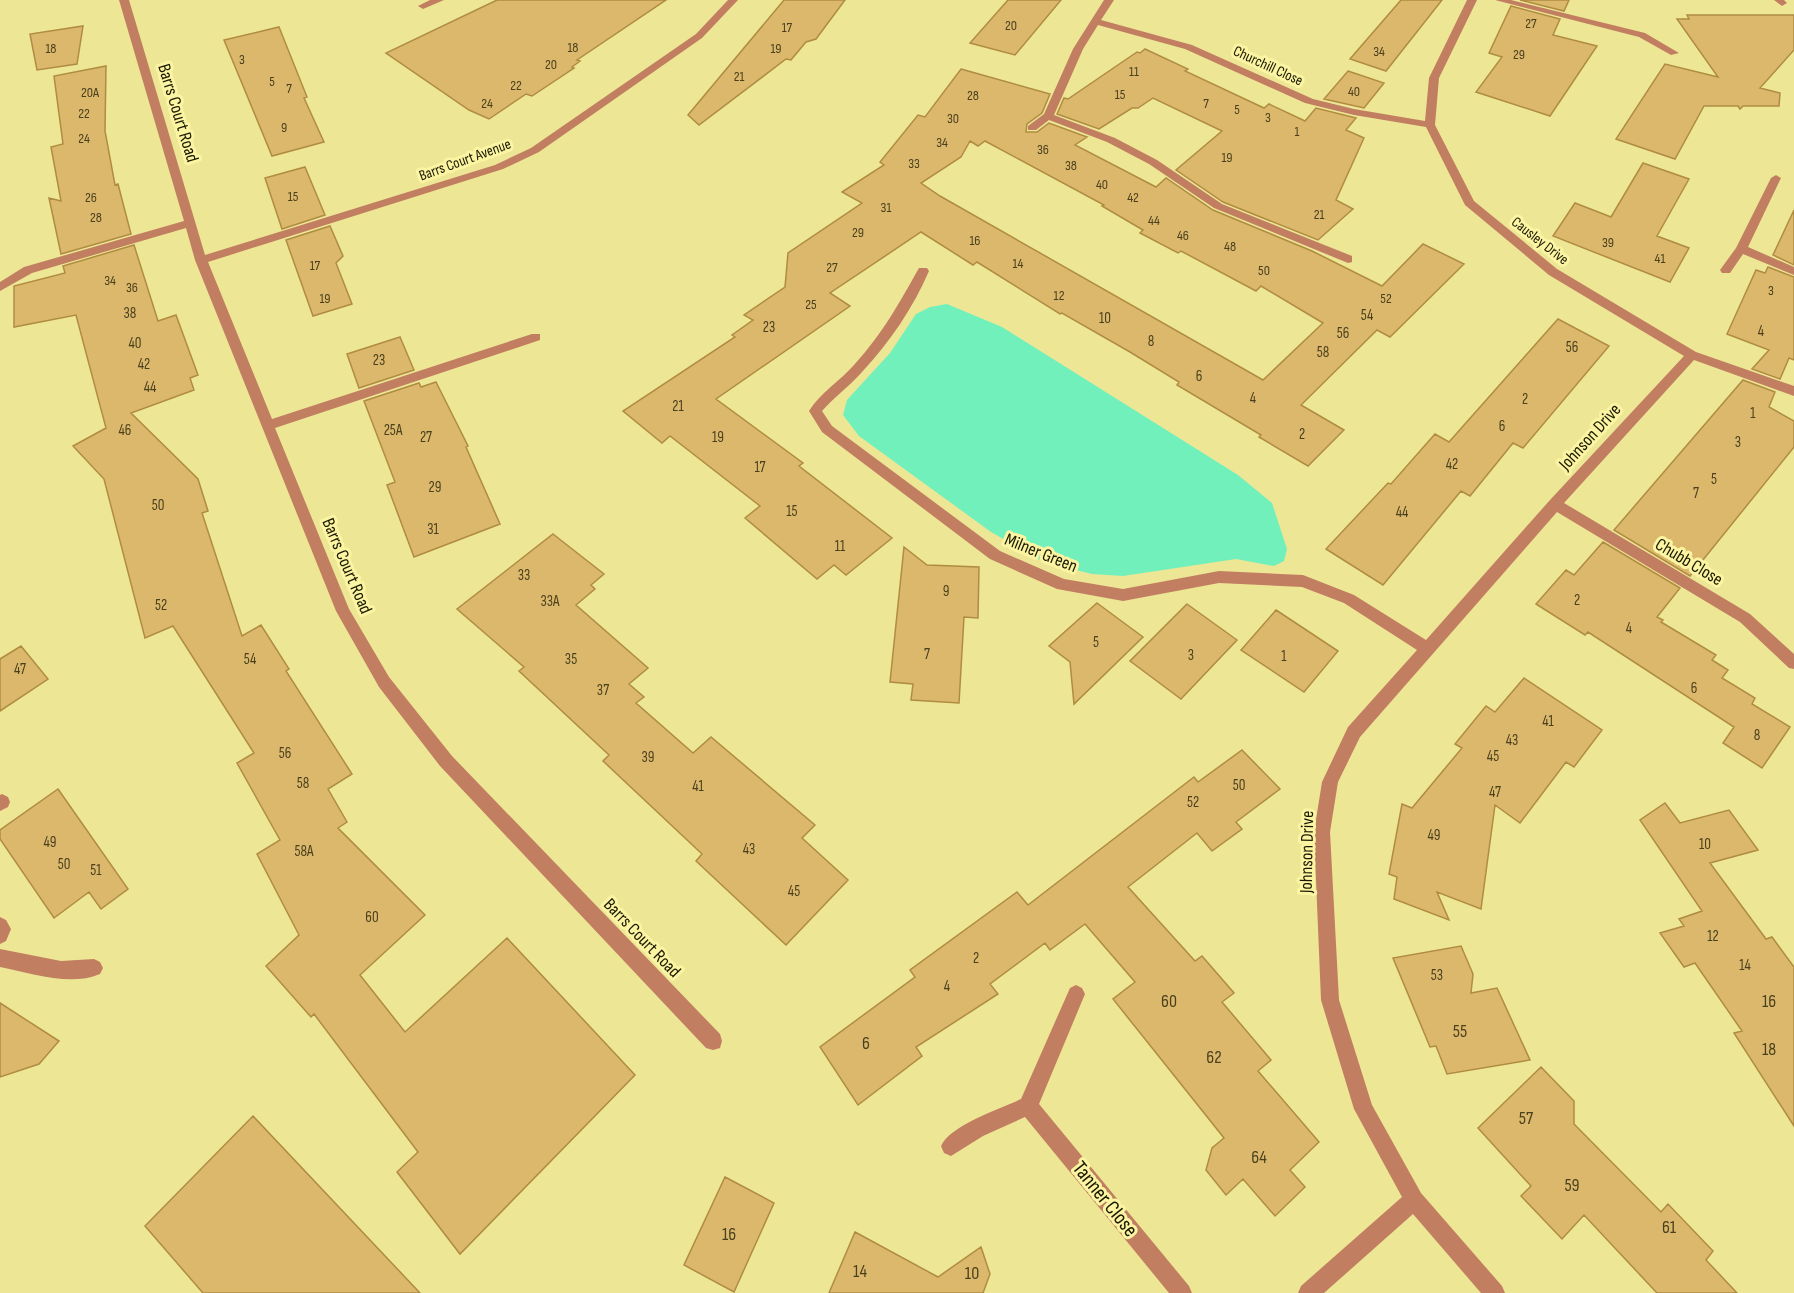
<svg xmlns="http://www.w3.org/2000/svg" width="1794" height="1293" viewBox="0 0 1794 1293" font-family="'Sofia Sans Condensed',sans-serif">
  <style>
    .green { fill: #71f0bc }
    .building { fill: #dcb86d; stroke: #af8c41; stroke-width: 1.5; fill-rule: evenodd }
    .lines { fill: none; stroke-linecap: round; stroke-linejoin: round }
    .minor { fill: #c27e61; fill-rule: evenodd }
    .labels { text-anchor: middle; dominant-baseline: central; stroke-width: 6; stroke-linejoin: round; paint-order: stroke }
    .far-number-label { font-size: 14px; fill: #4a401c }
    .far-street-label { font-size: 15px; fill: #1a1801; stroke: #fbf4a2 }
    .number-label { font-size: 15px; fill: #4a401c }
    .street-label { font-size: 18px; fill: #1a1801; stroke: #fbf4a2 }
    .near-number-label { font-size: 18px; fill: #4a401c }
    .near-street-label { font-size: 21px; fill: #1a1801; stroke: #fbf4a2 }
  </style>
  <rect width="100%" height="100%" fill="#ede695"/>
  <path class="green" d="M 947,304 L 1002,327 L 1238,475 L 1272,503 L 1287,549 L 1284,561 L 1274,566 L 1236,559 L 1123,576 L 1092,574 L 1044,562 L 991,532 L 859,436 L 843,415 L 847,400 L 890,353 L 916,314 L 930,307 Z"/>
  <path class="building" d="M 497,0 L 666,0 L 577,60 L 580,61 L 572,67 L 574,68 L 532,96 L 526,94 L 489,119 L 469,110 L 386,53 Z
    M 784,0 L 845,0 L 816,39 L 806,42 L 791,60 L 786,59 L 699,125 L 688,115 Z
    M 1008,0 L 1061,0 L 1015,55 L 970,43 Z
    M 1401,0 L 1442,0 L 1386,71 L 1350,59 Z
    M 1520,0 L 1569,0 L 1564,11 Z
    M 1511,6 L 1560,19 L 1553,35 L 1597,46 L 1550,116 L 1476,92 L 1502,57 L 1489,53 Z
    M 1687,15 L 1794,15 L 1794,50 L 1760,88 L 1780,93 L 1779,106 L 1743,106 L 1740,109 L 1738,106 L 1704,106 L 1675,159 L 1616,139 L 1665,64 L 1718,77 L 1677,19 L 1689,19 Z
    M 83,26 L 77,64 L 37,70 L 30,34 Z
    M 279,27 L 307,97 L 304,98 L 324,142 L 272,156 L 224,40 Z
    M 1145,49 L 1188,69 L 1185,71 L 1264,108 L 1269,104 L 1305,121 L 1316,108 L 1356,118 L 1346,130 L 1364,138 L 1336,200 L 1353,209 L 1318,240 L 1223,202 L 1176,170 L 1222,131 L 1153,98 L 1138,108 L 1132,108 L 1099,129 L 1057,114 L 1064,98 L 1068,99 L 1137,52 L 1140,53 Z
    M 106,66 L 105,131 L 115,185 L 118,184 L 131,234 L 61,254 L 49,198 L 61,201 L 51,147 L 63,144 L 54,76 Z
    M 961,69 L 1050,94 L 1042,113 L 1027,124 L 1026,132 L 1037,132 L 1049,123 L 1087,137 L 1075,145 L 1156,187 L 1166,178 L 1213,210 L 1312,251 L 1382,286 L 1423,244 L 1464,264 L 1390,337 L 1377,330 L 1301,405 L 1344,430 L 1308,466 L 1259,437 L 1261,435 L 1177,385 L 1179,382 L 1130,352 L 1062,313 L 1060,314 L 977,262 L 973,265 L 921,232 L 830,293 L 850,306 L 716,399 L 803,463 L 799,466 L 892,538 L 846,575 L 834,565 L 817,579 L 745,518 L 760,506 L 670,436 L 662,443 L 623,411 L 735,337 L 732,335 L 753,320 L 744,315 L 785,287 L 788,253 L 862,203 L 842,192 L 884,165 L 880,162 L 918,115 L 925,117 ZM 970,141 L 978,146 L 985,141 L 1104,205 L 1102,206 L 1143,230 L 1140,233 L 1178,253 L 1181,251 L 1256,291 L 1261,286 L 1323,323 L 1263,380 L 940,196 L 921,183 L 961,157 Z
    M 1348,71 L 1384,83 L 1364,108 L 1324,99 Z
    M 1643,163 L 1689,179 L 1657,236 L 1689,248 L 1670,282 L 1553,236 L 1575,203 L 1611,217 Z
    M 305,167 L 325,215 L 282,229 L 265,178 Z
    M 1794,210 L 1794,265 L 1773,255 Z
    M 330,226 L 343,256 L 336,263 L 352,304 L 313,316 L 286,240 Z
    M 134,245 L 158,321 L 176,315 L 198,375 L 190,378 L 194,390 L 131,413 L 198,479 L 208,511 L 202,513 L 242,636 L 261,625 L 289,669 L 286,671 L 352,774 L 328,789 L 347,822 L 338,828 L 425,915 L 360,975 L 405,1032 L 507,938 L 635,1075 L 460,1254 L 397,1172 L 418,1152 L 314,1014 L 311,1017 L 266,966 L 299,935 L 257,854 L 280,840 L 237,763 L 254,753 L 173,626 L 145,638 L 104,479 L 73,446 L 106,428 L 76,315 L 14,327 L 14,286 L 65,273 L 63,266 Z
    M 1768,267 L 1794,277 L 1794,360 L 1789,358 L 1780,379 L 1752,369 L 1769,350 L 1727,334 L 1756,270 L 1765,273 Z
    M 1558,319 L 1609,346 L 1523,448 L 1513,443 L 1470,496 L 1461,491 L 1383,585 L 1326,549 L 1388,483 L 1391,484 L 1435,434 L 1449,442 Z
    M 400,337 L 414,370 L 359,388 L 347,354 Z
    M 1743,380 L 1775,392 L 1769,407 L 1794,421 L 1794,447 L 1690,576 L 1614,530 Z
    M 436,382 L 468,446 L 466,447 L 500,524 L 414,557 L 387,485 L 395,482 L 364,401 L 419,383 L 421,387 Z
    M 553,534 L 604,574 L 591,585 L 595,589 L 576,605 L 648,668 L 629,684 L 644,697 L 636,703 L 693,753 L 711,737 L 815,825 L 802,838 L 848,880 L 786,945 L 696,861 L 702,854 L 603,761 L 609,755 L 519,671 L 524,667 L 457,609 Z
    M 1603,542 L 1680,588 L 1657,617 L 1663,620 L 1661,622 L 1716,655 L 1712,660 L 1728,670 L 1722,678 L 1755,698 L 1752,704 L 1790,727 L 1762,768 L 1723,743 L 1734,727 L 1588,632 L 1585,635 L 1536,604 L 1566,570 L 1574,575 Z
    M 904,547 L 927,565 L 979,567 L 978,618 L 964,617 L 959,703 L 911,700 L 913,684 L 890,682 Z
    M 1097,603 L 1143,637 L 1074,704 L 1070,662 L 1049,646 Z
    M 1187,604 L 1237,640 L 1181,699 L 1130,661 Z
    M 1276,610 L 1338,651 L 1304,692 L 1241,650 Z
    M 21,646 L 48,679 L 0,711 L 0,659 Z
    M 1524,678 L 1602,730 L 1574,767 L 1566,762 L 1520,823 L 1495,805 L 1481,909 L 1437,892 L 1449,920 L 1394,899 L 1397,877 L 1389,874 L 1402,804 L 1412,808 L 1462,748 L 1455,744 L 1486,706 L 1495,712 Z
    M 1242,750 L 1280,789 L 1236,822 L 1242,829 L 1212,851 L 1197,833 L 1128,887 L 1195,961 L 1202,956 L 1234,993 L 1222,1002 L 1271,1060 L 1258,1071 L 1319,1142 L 1290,1170 L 1305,1187 L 1275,1216 L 1243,1179 L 1226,1195 L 1206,1170 L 1212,1148 L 1224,1138 L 1113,999 L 1135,982 L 1085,924 L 1050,950 L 1045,943 L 990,984 L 998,994 L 916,1047 L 922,1056 L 858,1105 L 820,1047 L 915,977 L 910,970 L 1017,892 L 1028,905 L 1194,777 L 1198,782 Z
    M 58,789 L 128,889 L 101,909 L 89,892 L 54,918 L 0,839 L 0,830 Z
    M 1665,803 L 1680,823 L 1729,810 L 1758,850 L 1710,863 L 1766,939 L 1772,937 L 1794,967 L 1794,1126 L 1734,1033 L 1742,1031 L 1695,963 L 1684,967 L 1660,933 L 1684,926 L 1679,919 L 1702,911 L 1640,820 Z
    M 1461,946 L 1473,974 L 1471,993 L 1497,988 L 1530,1060 L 1447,1074 L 1436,1046 L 1430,1047 L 1393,958 Z
    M 0,1003 L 59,1041 L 39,1064 L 0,1077 Z
    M 1541,1067 L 1574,1101 L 1574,1124 L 1661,1212 L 1668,1204 L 1713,1251 L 1706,1260 L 1737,1293 L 1657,1293 L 1584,1215 L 1562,1239 L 1521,1196 L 1531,1186 L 1478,1128 Z
    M 253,1116 L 420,1293 L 203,1293 L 145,1226 Z
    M 725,1177 L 774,1203 L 734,1292 L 684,1265 Z
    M 855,1232 L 938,1277 L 981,1247 L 990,1274 L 983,1293 L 829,1293 Z"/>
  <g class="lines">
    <path class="minor" d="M 119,0 L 129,0 L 205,255 L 495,165 L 531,148 L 696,34 L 728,0 L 738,0 L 702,38 L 539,152 L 503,169 L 208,262 L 272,419 L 532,334 L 540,334 L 540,340 L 275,428 L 349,609 L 389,677 L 452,756 L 720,1034 L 722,1041 L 720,1048 L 713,1050 L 706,1048 L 440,766 L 379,687 L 336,611 L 195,260 L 186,228 L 32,273 L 0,291 L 0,282 L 24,267 L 184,221 Z
      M 430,0 L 444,0 L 423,9 L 418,6 Z
      M 1104,0 L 1114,0 L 1101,20 L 1192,45 L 1313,99 L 1354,109 L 1425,121 L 1429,78 L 1467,0 L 1477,0 L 1439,78 L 1435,125 L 1474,201 L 1557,269 L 1696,352 L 1794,386 L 1794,396 L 1694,360 L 1564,503 L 1750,614 L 1794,654 L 1794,669 L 1789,668 L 1740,622 L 1557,512 L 1360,737 L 1338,782 L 1330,832 L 1339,1000 L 1372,1105 L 1421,1193 L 1502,1286 L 1505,1293 L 1481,1293 L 1413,1214 L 1324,1293 L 1298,1293 L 1301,1286 L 1402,1197 L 1354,1109 L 1321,1000 L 1314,832 L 1322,782 L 1348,727 L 1417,650 L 1344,603 L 1302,587 L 1219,583 L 1123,601 L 1057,589 L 990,559 L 822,432 L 809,411 C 820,393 840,381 854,365 C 883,333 898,305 919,268 L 927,268 L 929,271 C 913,308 890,342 862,372 C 850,386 834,397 822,411 L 832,426 L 1000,551 L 1064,579 L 1123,589 L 1219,571 L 1303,575 L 1354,595 L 1426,640 L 1550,500 L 1684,356 L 1549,275 L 1465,205 L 1426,127 L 1354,115 L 1305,103 L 1185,49 L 1098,25 L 1083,49 L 1054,115 L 1115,138 L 1157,160 L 1222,204 L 1352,256 L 1352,262 L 1348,263 L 1214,208 L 1149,164 L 1107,142 L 1049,120 L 1036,130 L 1028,130 L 1028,126 L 1044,114 L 1073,49 Z
      M 1495,0 L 1511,0 L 1645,33 L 1679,53 L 1671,55 L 1639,37 Z
      M 1774,0 L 1784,0 L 1787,3 L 1782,6 Z
      M 1776,175 L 1781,178 L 1748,247 L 1794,267 L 1794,275 L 1743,254 L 1730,273 L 1722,273 L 1720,270 L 1736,248 L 1771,178 Z
      M 2,794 L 8,797 L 10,802 L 8,807 L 0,811 L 0,795 Z
      M 0,917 L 6,920 L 11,929 L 6,941 L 0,944 Z
      M 0,949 L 61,961 L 94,959 L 100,962 L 103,968 L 100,974 C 70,987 31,973 0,967 Z
      M 1076,985 L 1082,988 L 1085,994 L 1039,1104 L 1189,1286 L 1192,1293 L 1169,1293 L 1025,1117 L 983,1136 L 951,1156 L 944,1153 L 941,1146 C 950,1125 1000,1109 1021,1099 L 1070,988 Z"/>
  </g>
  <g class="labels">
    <g class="far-number-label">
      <text x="1531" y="23">27</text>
      <text x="1011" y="25">20</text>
      <text x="787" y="27">17</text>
      <text x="573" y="47">18</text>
      <text x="51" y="48">18</text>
      <text x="776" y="48">19</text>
      <text x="1379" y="51">34</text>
      <text x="1519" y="54">29</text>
      <text x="242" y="59">3</text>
      <text x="551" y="64">20</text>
      <text x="1134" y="71">11</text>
      <text x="739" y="76">21</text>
      <text x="272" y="81">5</text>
      <text x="516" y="85">22</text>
      <text x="289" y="88">7</text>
      <text x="1354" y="91">40</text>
      <text x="90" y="92">20A</text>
      <text x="1120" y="94">15</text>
      <text x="973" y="95">28</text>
      <text x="487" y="103">24</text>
      <text x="1206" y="103">7</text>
      <text x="1237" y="109">5</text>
      <text x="84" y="113">22</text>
      <text x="1268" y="117">3</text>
      <text x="953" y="118">30</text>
      <text x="284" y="127">9</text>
      <text x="1297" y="131">1</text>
      <text x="84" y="138">24</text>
      <text x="942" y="142">34</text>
      <text x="1043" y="149">36</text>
      <text x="1227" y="157">19</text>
      <text x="914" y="163">33</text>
      <text x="1071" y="165">38</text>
      <text x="1102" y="184">40</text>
      <text x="293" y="196">15</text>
      <text x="91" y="197">26</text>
      <text x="1133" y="197">42</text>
      <text x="886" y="207">31</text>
      <text x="1319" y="214">21</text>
      <text x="96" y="217">28</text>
      <text x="1154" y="220">44</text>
      <text x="858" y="232">29</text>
      <text x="1183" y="235">46</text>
      <text x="975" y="240">16</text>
      <text x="1608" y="242">39</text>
      <text x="1230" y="246">48</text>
      <text x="1660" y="258">41</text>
      <text x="1018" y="263">14</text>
      <text x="315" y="265">17</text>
      <text x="832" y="267">27</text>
      <text x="1264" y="270">50</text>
      <text x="110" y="280">34</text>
      <text x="132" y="287">36</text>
      <text x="1771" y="290">3</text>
      <text x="1059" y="295">12</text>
      <text x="325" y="298">19</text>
      <text x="1386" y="298">52</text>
      <text x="811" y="304">25</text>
    </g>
    <g class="far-street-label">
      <text transform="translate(1268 66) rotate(25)">Churchill Close</text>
      <text transform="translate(465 160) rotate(-20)">Barrs Court Avenue</text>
      <text transform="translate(1540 241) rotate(38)">Causley Drive</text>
    </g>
    <g class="number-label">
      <text x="130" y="313">38</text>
      <text x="1367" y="315">54</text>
      <text x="1105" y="318">10</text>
      <text x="769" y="327">23</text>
      <text x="1761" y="331">4</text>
      <text x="1343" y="333">56</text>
      <text x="1151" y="341">8</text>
      <text x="135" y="343">40</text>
      <text x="1572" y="347">56</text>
      <text x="1323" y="352">58</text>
      <text x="379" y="360">23</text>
      <text x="144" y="364">42</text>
      <text x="1199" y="376">6</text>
      <text x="150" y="387">44</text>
      <text x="1253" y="398">4</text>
      <text x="1525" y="399">2</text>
      <text x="678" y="406">21</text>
      <text x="1753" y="413">1</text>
      <text x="1502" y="426">6</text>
      <text x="125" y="430">46</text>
      <text x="393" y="430">25A</text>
      <text x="1302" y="434">2</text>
      <text x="426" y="437">27</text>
      <text x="718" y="437">19</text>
      <text x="1738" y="442">3</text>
      <text x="1452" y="464">42</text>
      <text x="760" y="467">17</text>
      <text x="1714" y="479">5</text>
      <text x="435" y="487">29</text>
      <text x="1696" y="493">7</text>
      <text x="158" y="505">50</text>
      <text x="792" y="511">15</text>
      <text x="1402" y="512">44</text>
      <text x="433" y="529">31</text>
      <text x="840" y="546">11</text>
      <text x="524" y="575">33</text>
      <text x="946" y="591">9</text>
      <text x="1577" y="600">2</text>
      <text x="550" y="601">33A</text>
      <text x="161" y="605">52</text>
      <text x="1629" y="628">4</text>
      <text x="1096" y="642">5</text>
      <text x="927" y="654">7</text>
      <text x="1191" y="655">3</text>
      <text x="1284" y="656">1</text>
      <text x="250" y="659">54</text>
      <text x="571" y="659">35</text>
      <text x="20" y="669">47</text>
      <text x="1694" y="688">6</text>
      <text x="603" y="690">37</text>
      <text x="1548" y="721">41</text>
      <text x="1757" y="735">8</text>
      <text x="1512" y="740">43</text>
      <text x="285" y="753">56</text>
      <text x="1493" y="756">45</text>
      <text x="648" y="757">39</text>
      <text x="303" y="783">58</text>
      <text x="1239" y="785">50</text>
      <text x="698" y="786">41</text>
      <text x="1495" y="792">47</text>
      <text x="1193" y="802">52</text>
      <text x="1434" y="835">49</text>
      <text x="50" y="842">49</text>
      <text x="1705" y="844">10</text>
      <text x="749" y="849">43</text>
      <text x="304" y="851">58A</text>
      <text x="64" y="864">50</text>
      <text x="96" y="870">51</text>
      <text x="794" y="891">45</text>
      <text x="372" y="917">60</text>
      <text x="1713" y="936">12</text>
      <text x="976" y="958">2</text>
      <text x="1745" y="965">14</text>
      <text x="1437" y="975">53</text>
      <text x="947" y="986">4</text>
    </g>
    <g class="street-label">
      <text transform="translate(178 113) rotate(73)">Barrs Court Road</text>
      <text transform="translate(1590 437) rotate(-48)">Johnson Drive</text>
      <text transform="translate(1041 553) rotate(22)">Milner Green</text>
      <text transform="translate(1689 562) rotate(31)">Chubb Close</text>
      <text transform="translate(347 566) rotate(67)">Barrs Court Road</text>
      <text transform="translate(1307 852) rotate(-89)">Johnson Drive</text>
      <text transform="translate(642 938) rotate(46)">Barrs Court Road</text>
    </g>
    <g class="near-number-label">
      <text x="1169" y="1001">60</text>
      <text x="1769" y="1001">16</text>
      <text x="1460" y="1031">55</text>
      <text x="866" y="1043">6</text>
      <text x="1769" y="1049">18</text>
      <text x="1214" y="1057">62</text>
      <text x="1526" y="1118">57</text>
      <text x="1259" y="1157">64</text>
      <text x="1572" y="1185">59</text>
      <text x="1669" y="1227">61</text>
      <text x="729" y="1234">16</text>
      <text x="860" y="1271">14</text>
      <text x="972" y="1273">10</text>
    </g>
    <g class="near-street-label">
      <text transform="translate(1105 1199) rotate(51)">Tanner Close</text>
    </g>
  </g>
</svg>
